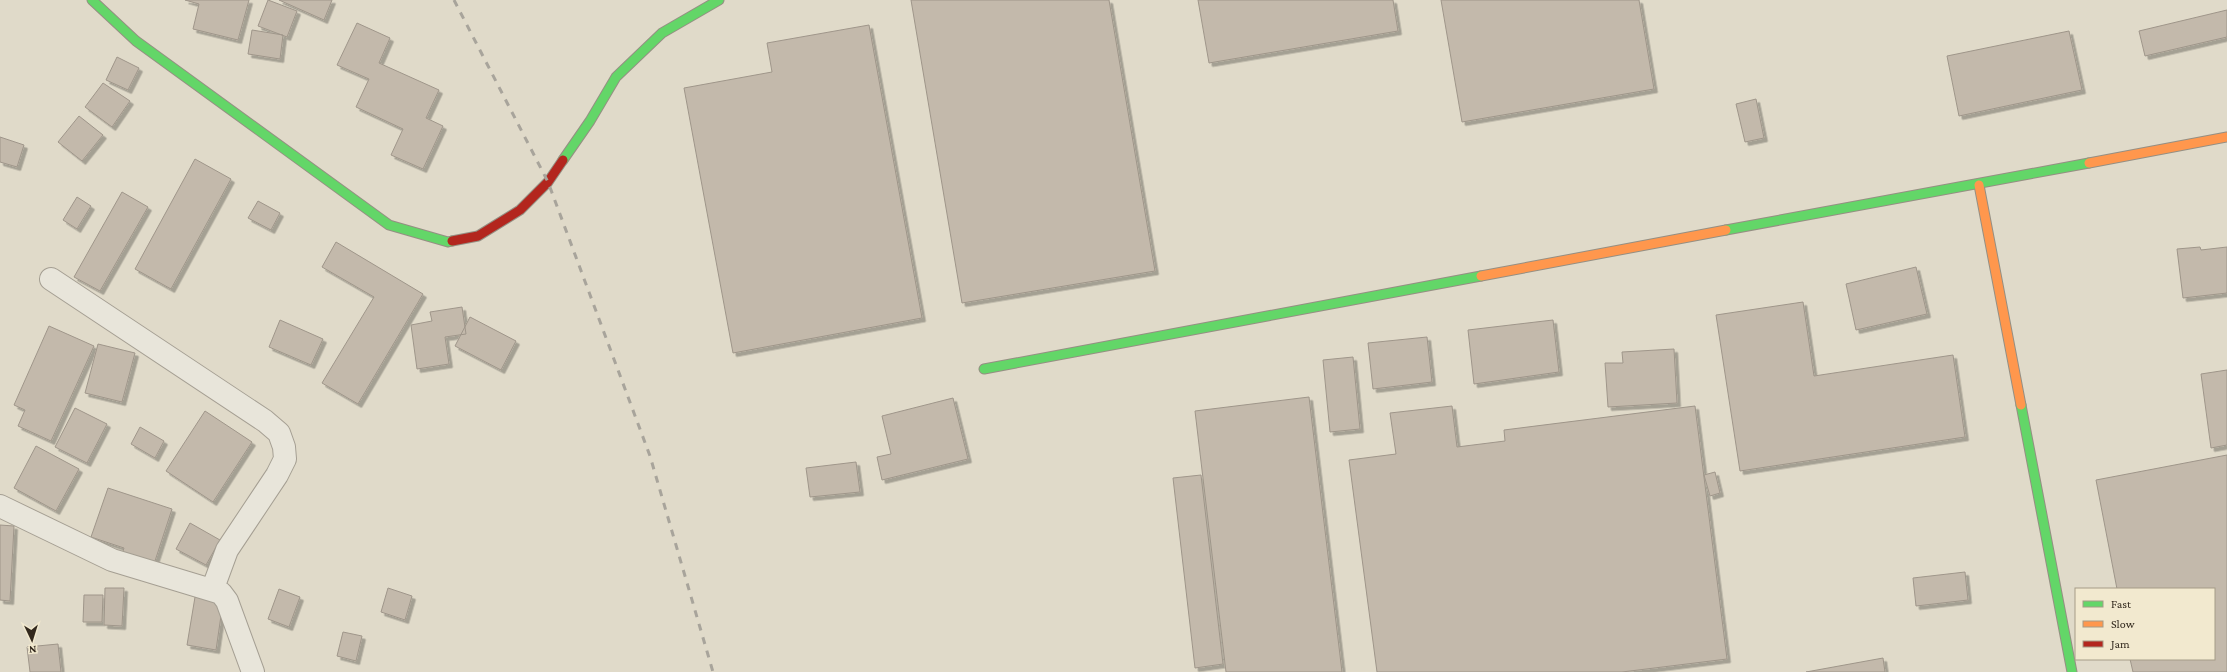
<svg xmlns="http://www.w3.org/2000/svg" width="2227" height="672" viewBox="0 0 2227 672" font-family="'Crimson Pro',serif">
  <style>
    .building { fill: #c3b9ab; stroke: #9f968a; filter: url(#shadow) }
    .lines { fill: none; stroke-linecap: round; stroke-linejoin: round }
    .street-casing { stroke: #a59f93; stroke-width: 24 }
    .fast-casing { stroke: #958f83; stroke-width: 11 }
    .slow-casing { stroke: #958f83; stroke-width: 11 }
    .jam-casing { stroke: #958f83; stroke-width: 11 }
    .street { stroke: #e8e5da; stroke-width: 22 }
    .fast { stroke: #63d668; stroke-width: 9 }
    .slow { stroke: #ff974d; stroke-width: 9 }
    .jam { stroke: #b3261e; stroke-width: 9 }
    .rail { stroke: #a8a49b; stroke-width: 3; stroke-dasharray: 7 7; stroke-linecap: butt }
  </style>
  <defs>
    <filter id="shadow"><feDropShadow dx="3.5" dy="3.5" stdDeviation="0" flood-color="#0004"/></filter>
  </defs>
  <rect width="100%" height="100%" fill="#e0dac9"/>
  <path class="building" d="M 185,0 L 249,0 L 238,40 L 193,29 L 199,4 Z
    M 268,0 L 297,11 L 287,37 L 258,26 Z
    M 279,0 L 332,0 L 324,20 Z
    M 911,0 L 1109,0 L 1155,271 L 962,303 Z
    M 1198,0 L 1393,0 L 1398,31 L 1209,63 Z
    M 1441,0 L 1639,0 L 1654,89 L 1462,122 Z
    M 2227,10 L 2227,37 L 2145,56 L 2139,31 Z
    M 357,23 L 390,38 L 379,63 L 439,90 L 426,118 L 443,126 L 423,169 L 391,155 L 403,129 L 356,107 L 369,79 L 337,65 Z
    M 869,25 L 922,318 L 733,353 L 684,88 L 772,72 L 767,43 Z
    M 252,30 L 283,35 L 280,59 L 248,54 Z
    M 2069,31 L 2082,90 L 1959,116 L 1947,56 Z
    M 117,57 L 139,68 L 128,90 L 106,80 Z
    M 103,83 L 130,101 L 112,127 L 85,107 Z
    M 1756,99 L 1764,138 L 1745,142 L 1736,104 Z
    M 79,116 L 103,135 L 82,161 L 58,142 Z
    M 0,137 L 24,145 L 17,167 L 0,162 Z
    M 195,159 L 231,179 L 171,289 L 135,269 Z
    M 122,192 L 148,207 L 100,291 L 74,277 Z
    M 77,197 L 91,206 L 77,229 L 63,220 Z
    M 258,201 L 280,213 L 271,230 L 248,218 Z
    M 336,242 L 423,294 L 358,404 L 322,383 L 374,297 L 322,267 Z
    M 2200,247 L 2201,250 L 2227,247 L 2227,293 L 2183,298 L 2177,249 Z
    M 1916,267 L 1927,314 L 1856,330 L 1846,284 Z
    M 1803,302 L 1814,376 L 1953,355 L 1965,437 L 1740,471 L 1716,315 Z
    M 462,307 L 466,334 L 445,337 L 449,364 L 417,369 L 411,325 L 432,321 L 430,312 Z
    M 470,317 L 516,341 L 501,370 L 455,346 Z
    M 280,320 L 323,339 L 311,365 L 269,347 Z
    M 1553,320 L 1559,372 L 1474,384 L 1468,330 Z
    M 49,326 L 94,346 L 51,441 L 18,426 L 25,410 L 14,405 Z
    M 1427,337 L 1432,382 L 1373,389 L 1368,343 Z
    M 98,344 L 135,353 L 122,402 L 85,393 Z
    M 1674,349 L 1677,403 L 1608,407 L 1605,363 L 1623,363 L 1622,352 Z
    M 1353,357 L 1360,429 L 1330,432 L 1323,360 Z
    M 2227,370 L 2227,445 L 2211,448 L 2201,374 Z
    M 1309,397 L 1342,672 L 1226,672 L 1195,411 Z
    M 953,398 L 968,459 L 882,480 L 877,457 L 891,454 L 882,416 Z
    M 1452,406 L 1457,447 L 1505,441 L 1504,430 L 1695,406 L 1727,659 L 1622,672 L 1377,672 L 1349,460 L 1396,454 L 1390,413 Z
    M 75,408 L 107,424 L 87,463 L 55,447 Z
    M 205,411 L 252,442 L 213,502 L 166,471 Z
    M 140,427 L 164,441 L 155,458 L 131,444 Z
    M 36,446 L 79,469 L 56,511 L 14,488 Z
    M 2227,455 L 2227,672 L 2133,672 L 2130,659 L 2214,659 L 2214,589 L 2117,589 L 2096,480 Z
    M 856,462 L 860,492 L 810,497 L 806,468 Z
    M 1715,472 L 1720,493 L 1710,496 L 1704,475 Z
    M 1201,475 L 1223,664 L 1195,668 L 1173,478 Z
    M 108,488 L 172,509 L 153,567 L 121,557 L 124,548 L 91,537 Z
    M 190,523 L 220,540 L 206,565 L 176,549 Z
    M 0,525 L 14,526 L 10,601 L 0,600 Z
    M 1965,572 L 1968,600 L 1916,606 L 1913,578 Z
    M 105,588 L 124,588 L 122,626 L 104,625 Z
    M 388,588 L 412,596 L 405,620 L 381,612 Z
    M 279,589 L 300,597 L 289,627 L 268,619 Z
    M 84,595 L 103,595 L 102,622 L 83,622 Z
    M 195,597 L 223,602 L 216,650 L 187,645 Z
    M 343,632 L 362,636 L 356,661 L 337,656 Z
    M 58,644 L 61,672 L 30,672 L 27,647 Z
    M 1883,658 L 1885,672 L 1806,672 Z"/>
  <g class="lines">
    <g class="street-casing">
      <path id="street" d="M 51,279 L 265,421 L 279,433 L 284,447 L 285,459 L 277,475 L 227,550 L 213,588
        M 0,506 L 112,560 L 221,593 L 227,601 L 253,672"/>
    </g>
    <g class="fast-casing">
      <path id="fast" d="M 92,0 L 136,41 L 389,225 L 448,242 L 452,241
        M 563,160 L 590,121 L 616,77 L 662,33 L 719,0
        M 1726,230 L 2089,163
        M 984,369 L 1481,276
        M 2021,405 L 2072,672"/>
    </g>
    <g class="slow-casing">
      <path id="slow" d="M 2089,163 L 2227,137
        M 1979,185 L 2021,405
        M 1481,276 L 1726,230"/>
    </g>
    <g class="jam-casing">
      <path id="jam" d="M 452,241 L 478,236 L 520,210 L 548,182 L 563,160"/>
    </g>
    <use href="#street" class="street"/>
    <use href="#fast" class="fast"/>
    <use href="#slow" class="slow"/>
    <use href="#jam" class="jam"/>
    <path class="rail" d="M 454,0 L 548,182 L 650,456 L 713,672"/>
  </g>
  <rect x="2075" y="588" width="140" height="72" fill="#f2e9cf" stroke="#a59c88"/>
  <rect x="2083" y="601" width="20" height="6" fill="#63d668" stroke="#a59c88"/>
  <text x="2111" y="608" font-size="12" fill="#32281d">Fast</text>
  <rect x="2083" y="621" width="20" height="6" fill="#ff974d" stroke="#a59c88"/>
  <text x="2111" y="628" font-size="12" fill="#32281d">Slow</text>
  <rect x="2083" y="641" width="20" height="6" fill="#b3261e" stroke="#a59c88"/>
  <text x="2111" y="648" font-size="12" fill="#32281d">Jam</text>
  <g transform="translate(32 640) rotate(176)" stroke="#f2e9cf" stroke-width="3" paint-order="stroke">
  <path d="M0-3L7 15L0 10L-7 15Z" fill="#32281d"/>
  <text y="-6" font-size="11" font-weight="bold" text-anchor="middle" fill="#32281d">N</text>
  </g>
</svg>
